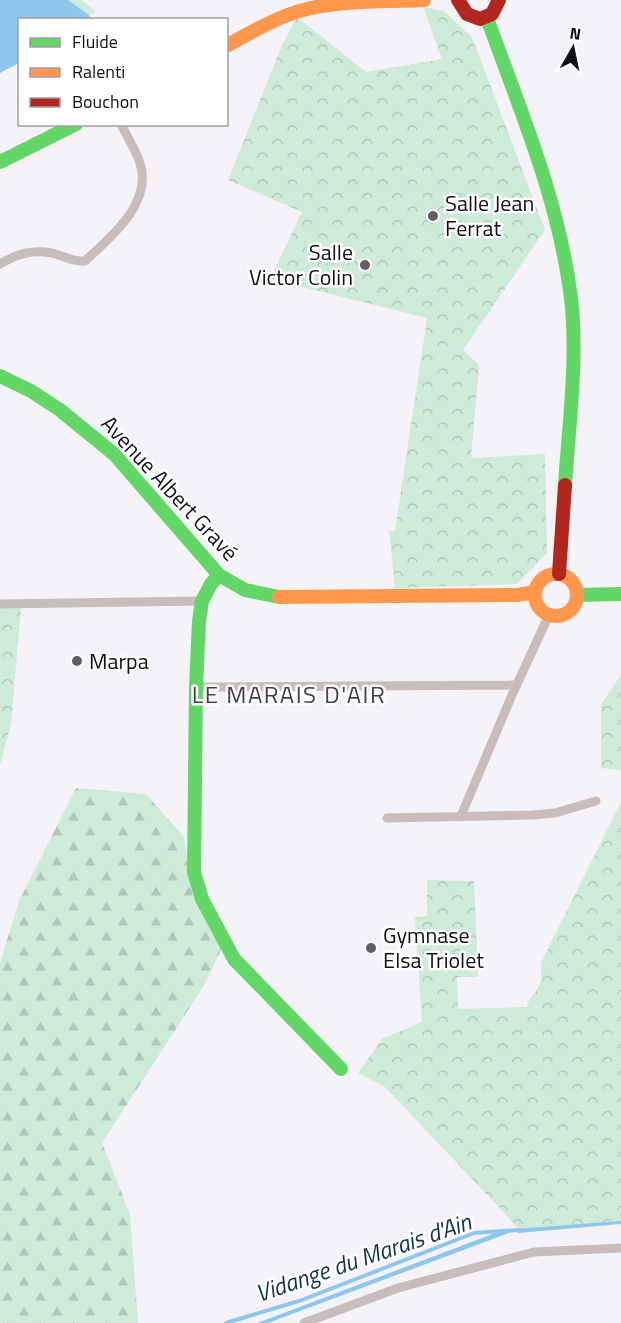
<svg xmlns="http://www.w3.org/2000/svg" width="621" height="1323" viewBox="0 0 621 1323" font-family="'Titillium Web',sans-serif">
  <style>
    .forest { fill: url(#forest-firs) }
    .park { fill: url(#park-crowns) }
    .water { fill: #8dc8ec }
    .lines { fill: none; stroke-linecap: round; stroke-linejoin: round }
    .stream { stroke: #8dc8ec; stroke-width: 4 }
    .street { stroke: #c8bcbc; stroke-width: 9 }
    .fast { stroke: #63d668; stroke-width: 14 }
    .slow { stroke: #ff974d; stroke-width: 14 }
    .jam { stroke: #b3261e; stroke-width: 14 }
    .poi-dot { fill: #615e66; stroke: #fff; stroke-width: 2 }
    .labels { text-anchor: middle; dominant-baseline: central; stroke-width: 5; stroke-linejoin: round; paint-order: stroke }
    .poi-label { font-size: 22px; fill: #120e17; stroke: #fff; text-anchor: start }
    .street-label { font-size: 22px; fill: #120e17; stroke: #fff }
    .neighbourhood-label { font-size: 24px; letter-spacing: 1.5px; fill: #463c53; stroke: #fff }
    .water-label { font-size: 24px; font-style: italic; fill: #10364a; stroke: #fff }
  </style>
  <defs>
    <pattern id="forest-firs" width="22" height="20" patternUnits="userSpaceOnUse" patternTransform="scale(1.5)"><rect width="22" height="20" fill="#ceebd9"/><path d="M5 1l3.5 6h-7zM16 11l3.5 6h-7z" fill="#b0c8ba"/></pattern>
    <pattern id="park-crowns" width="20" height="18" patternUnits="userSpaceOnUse" patternTransform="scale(1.5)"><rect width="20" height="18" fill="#ceebd9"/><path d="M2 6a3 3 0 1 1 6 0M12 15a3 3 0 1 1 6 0" fill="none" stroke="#b0c8ba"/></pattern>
  </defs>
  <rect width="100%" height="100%" fill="#f5f3f8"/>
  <path class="forest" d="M 76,788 L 146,794 L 184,837 L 193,896 L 222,948 L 203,987 L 102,1143 L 130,1214 L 138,1323 L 0,1323 L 0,963 L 19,901 Z"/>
  <path class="park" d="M 68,0 L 82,0 L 96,12 L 89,15 Z
    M 423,7 L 444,11 L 472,37 L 545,230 L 463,350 L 479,365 L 471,458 L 545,454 L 547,553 L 517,584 L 395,588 L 389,531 L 395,531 L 427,318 L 270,279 L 302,212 L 228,180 L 282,45 L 297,17 L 366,72 L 442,59 Z
    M 21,607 L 11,724 L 0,765 L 0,608 Z
    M 621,675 L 621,770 L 601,768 L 601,704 Z
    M 621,802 L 621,1223 L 521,1231 L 385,1087 L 358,1073 L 382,1039 L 422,1022 L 415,917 L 427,916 L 427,880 L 474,881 L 478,977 L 457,977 L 458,1009 L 527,1007 C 529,995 536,994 540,984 C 542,978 541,970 541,963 Z"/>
  <path class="water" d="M 0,0 L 68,0 L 89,15 L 91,19 L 20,20 L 19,63 L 0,73 Z
    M 621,1221 L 621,1224 L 518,1233 L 515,1229 Z
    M 506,1229 L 509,1233 L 268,1323 L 257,1323 Z"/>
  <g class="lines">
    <path class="stream" d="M 226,1323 L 302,1300 L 474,1233 L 519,1230"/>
    <path class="street" d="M 0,264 C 17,254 32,249 52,253 C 63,256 73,262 85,261 C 111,237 153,203 140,163 C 136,150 127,137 121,124
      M 0,604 L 202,601
      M 196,687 L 517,685
      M 461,816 L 512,695 L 549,615
      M 387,818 L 533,815 L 555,813 L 596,801
      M 304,1323 L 398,1288 L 534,1252 L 621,1248"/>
    <path class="fast" d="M 487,18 C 520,110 559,200 571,298 C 578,359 569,423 565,485
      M 0,162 L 76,124
      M 0,376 L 31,391 L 60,410 L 114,454 L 219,575 L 245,590 L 279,597
      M 219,575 L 211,584 L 202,601 L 199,621 L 196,687 L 194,872 L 202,899 L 234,959 L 341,1069
      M 577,595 L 621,594"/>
    <path class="slow" d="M 226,46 C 252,32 278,16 307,9 C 345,0 385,2 424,0
      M535 595a21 21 0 1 1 42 0a21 21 0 1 1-42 0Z
      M 279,597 L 518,595 L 535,592"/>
    <path class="jam" d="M 458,0 L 467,14 L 480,19 L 492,14 L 499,0
      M 559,574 L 565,485"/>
  </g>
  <g class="poi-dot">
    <circle cx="433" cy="216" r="6"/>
    <circle cx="365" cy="265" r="6"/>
    <circle cx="77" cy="661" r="6"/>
    <circle cx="371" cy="948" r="6"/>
  </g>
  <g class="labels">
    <g class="poi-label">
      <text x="445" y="203">Salle Jean<tspan x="445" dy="25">Ferrat</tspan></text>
      <text x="353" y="252" text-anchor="end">Salle<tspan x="353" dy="25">Victor Colin</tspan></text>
      <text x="89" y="661">Marpa</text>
      <text x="383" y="935">Gymnase<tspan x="383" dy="25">Elsa Triolet</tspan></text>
    </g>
    <g class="street-label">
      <text transform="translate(170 488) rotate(47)">Avenue Albert Gravé</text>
    </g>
    <g class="neighbourhood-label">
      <text x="289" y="694">LE MARAIS D'AIR</text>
    </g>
    <g class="water-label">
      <text transform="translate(363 1257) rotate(-19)">Vidange du Marais d'Ain</text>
    </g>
  </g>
  <rect x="18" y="18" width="210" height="108" fill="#ffffff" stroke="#a09fa2" stroke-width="1.5"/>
  <rect x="30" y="38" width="30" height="9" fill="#63d668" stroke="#a09fa2" stroke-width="1.5"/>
  <text x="72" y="48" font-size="18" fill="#120e17">Fluide</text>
  <rect x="30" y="68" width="30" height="9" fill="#ff974d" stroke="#a09fa2" stroke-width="1.5"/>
  <text x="72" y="78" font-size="18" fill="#120e17">Ralenti</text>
  <rect x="30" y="98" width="30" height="9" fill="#b3261e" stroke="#a09fa2" stroke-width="1.5"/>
  <text x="72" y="108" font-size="18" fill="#120e17">Bouchon</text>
  <g transform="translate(573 48) rotate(9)" stroke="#ffffff" stroke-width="4.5" paint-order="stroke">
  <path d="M0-4.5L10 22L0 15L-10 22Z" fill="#120e17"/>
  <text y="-9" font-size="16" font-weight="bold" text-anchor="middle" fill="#120e17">N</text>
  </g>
</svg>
